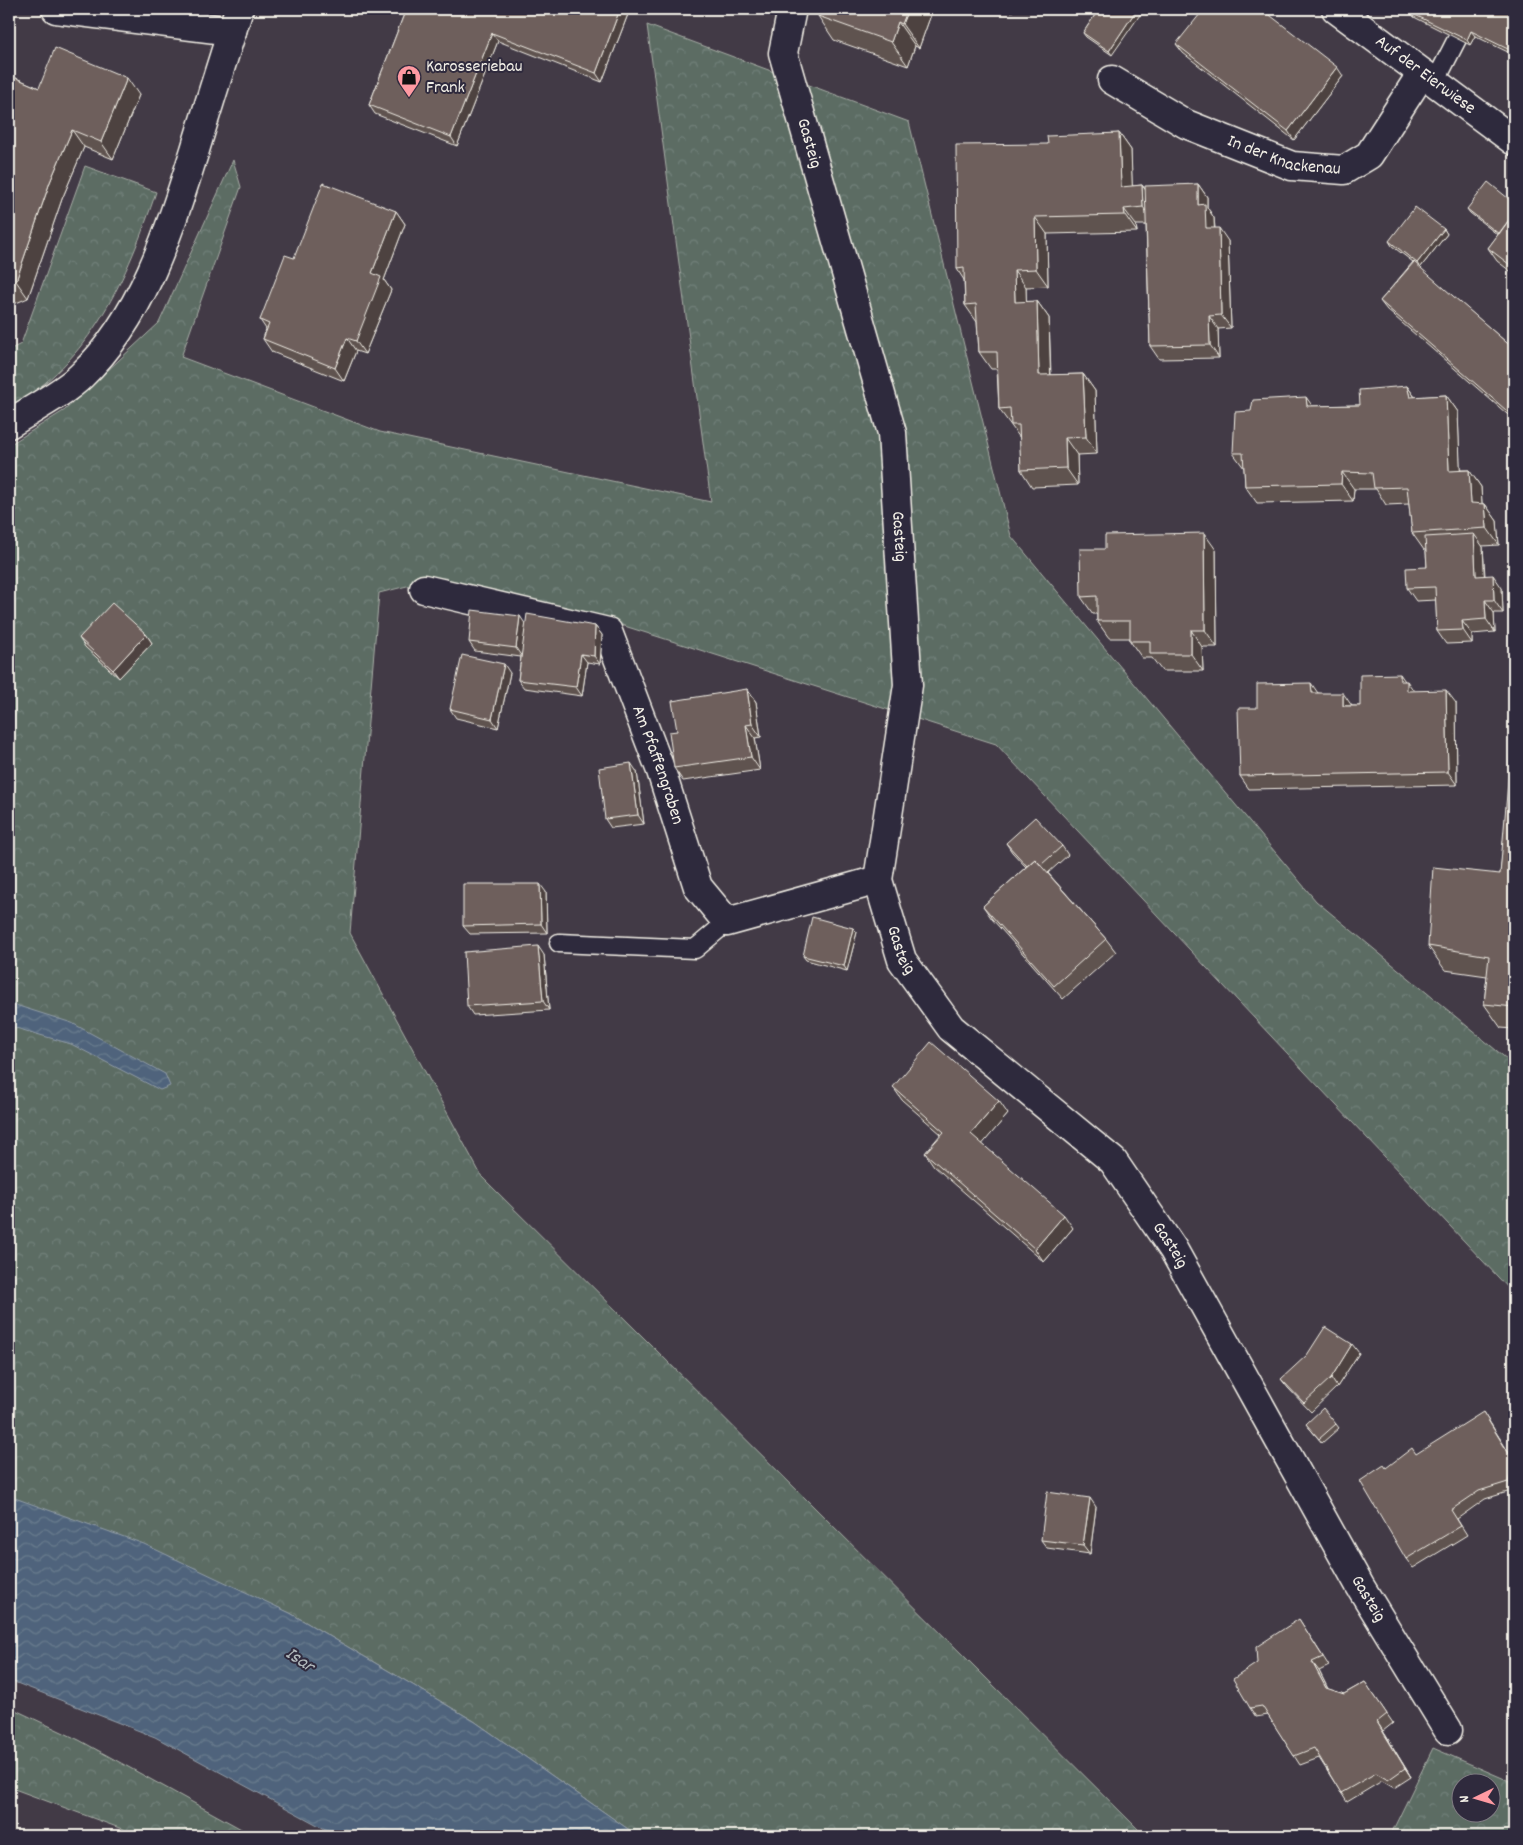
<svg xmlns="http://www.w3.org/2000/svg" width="1523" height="1845" viewBox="0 0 1523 1845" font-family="Dekko,sans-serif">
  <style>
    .forest { fill: url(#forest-crowns); stroke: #a8aea6; fill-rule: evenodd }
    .water { fill: url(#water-waves); stroke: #919ca7 }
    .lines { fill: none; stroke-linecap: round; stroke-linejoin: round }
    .lane-casing { stroke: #f4f1e8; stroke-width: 21 }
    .street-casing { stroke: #f4f1e8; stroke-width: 31 }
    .secondary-casing { stroke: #f4f1e8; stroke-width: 31 }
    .lane { stroke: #2f2a3d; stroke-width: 18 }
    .street { stroke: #2f2a3d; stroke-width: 28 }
    .secondary { stroke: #2f2a3d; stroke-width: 28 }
    .wall { fill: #5f524f; stroke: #f4f1e8 }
    .shaded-wall { fill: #4d4240; stroke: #f4f1e8 }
    .building { fill: #6e5f5c; stroke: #f4f1e8 }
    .labels { text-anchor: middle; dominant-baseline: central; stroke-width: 4; stroke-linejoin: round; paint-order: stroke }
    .poi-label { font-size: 18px; fill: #f4f1e8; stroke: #2f2a3d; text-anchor: start }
    .street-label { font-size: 18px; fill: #f4f1e8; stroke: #2f2a3d }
    .water-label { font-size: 19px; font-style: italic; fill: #b2b9bc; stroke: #2f2a3d }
  </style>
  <defs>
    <pattern id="forest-crowns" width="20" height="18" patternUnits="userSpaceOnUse" patternTransform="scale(1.25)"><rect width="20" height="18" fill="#5b6c64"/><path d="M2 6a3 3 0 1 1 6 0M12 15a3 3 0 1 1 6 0" fill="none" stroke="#73817a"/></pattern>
    <pattern id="water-waves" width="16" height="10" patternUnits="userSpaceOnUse" patternTransform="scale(1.25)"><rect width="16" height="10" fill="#4f647b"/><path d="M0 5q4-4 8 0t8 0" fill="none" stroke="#697b8e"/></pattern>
  </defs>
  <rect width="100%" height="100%" fill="#423a46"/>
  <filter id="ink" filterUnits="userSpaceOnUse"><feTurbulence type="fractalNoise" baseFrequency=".02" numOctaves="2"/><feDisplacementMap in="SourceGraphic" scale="10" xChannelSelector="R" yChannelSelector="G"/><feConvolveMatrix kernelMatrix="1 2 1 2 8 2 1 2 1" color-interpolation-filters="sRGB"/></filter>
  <g filter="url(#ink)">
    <path class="forest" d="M 647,25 L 909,122 L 1011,536 L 1316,901 L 1514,1065 L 1514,1294 L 996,744 L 615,623 L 431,580 L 379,593 L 350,933 L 482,1177 L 1145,1836 L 638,1836 L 474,1721 L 290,1613 L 9,1496 L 9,445 L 65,410 L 159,323 L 233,160 L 241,187 L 181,357 L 380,432 L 711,502 Z
      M 85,166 L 156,192 C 128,276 90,364 9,407 L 9,350 L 21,344 Z
      M 9,1707 L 79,1740 L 254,1836 L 141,1836 L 9,1787 Z
      M 1433,1748 L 1514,1783 L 1514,1836 L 1390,1836 ZM 1460,1782 L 1490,1782 L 1490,1812 L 1460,1812 Z"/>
    <path class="water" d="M 9,1003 L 72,1023 L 165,1074 L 170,1086 L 160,1090 L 71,1044 L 9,1026 Z
      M 9,1496 L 144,1544 L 290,1613 L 474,1721 L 638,1836 L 338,1836 L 155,1737 L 9,1680 Z"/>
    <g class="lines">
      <g class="lane-casing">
        <path id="lane" d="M 1435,82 L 1457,39
          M 559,943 L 695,949 L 727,922"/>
      </g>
      <g class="street-casing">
        <g id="street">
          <path d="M 56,9 L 232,31"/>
          <path id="s1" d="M 792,9 L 783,53 L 892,433 L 908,685 L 878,880 L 902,960 L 951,1028 L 1113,1161 L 1173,1249 L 1360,1586 L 1448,1730"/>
          <path id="s2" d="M 1336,9 L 1514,141"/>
          <path id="s3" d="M 1112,80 L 1186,124 L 1292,166 L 1344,170 L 1369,155 L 1422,73"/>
          <path id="s4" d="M 424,589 L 608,632 L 661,771 L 698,887 L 727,922 L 878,880"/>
        </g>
      </g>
      <g class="secondary-casing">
        <path id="secondary" d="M 9,424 C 29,411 65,392 81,376 C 143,317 170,229 195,150 C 209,103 224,56 239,9"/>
      </g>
      <use href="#lane" class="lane"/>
      <use href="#street" class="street"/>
      <use href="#secondary" class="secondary"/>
    </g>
    <path class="wall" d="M 406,9 L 630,9 L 602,82 L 498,41 L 457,146 L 375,114 L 369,105 Z
      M 820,9 L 933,9 L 919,48 L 915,46 L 908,66 L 834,40 L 818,16 Z
      M 1004,9 L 1014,9 L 1012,12 Z
      M 1099,9 L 1112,55 L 1086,37 L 1083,33 Z
      M 1514,9 L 1514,55 L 1475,36 L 1470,45 L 1414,17 L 1411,13 Z
      M 1176,44 L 1343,76 L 1294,140 L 1183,53 Z
      M 9,75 L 39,88 L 139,95 L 113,159 L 84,147 L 62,199 L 28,298 L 9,306 Z
      M 1119,133 L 1131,150 L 1132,186 L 1142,185 L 1145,189 L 1198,184 L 1207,197 L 1207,207 L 1214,218 L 1215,228 L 1228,241 L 1231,328 L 1218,329 L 1219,358 L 1159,359 L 1150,346 L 1146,225 L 1136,225 L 1137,232 L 1047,234 L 1048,286 L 1026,287 L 1026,302 L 1037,301 L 1049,318 L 1051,375 L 1083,374 L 1095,391 L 1097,454 L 1077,455 L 1078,485 L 1032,487 L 1021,470 L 1020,438 L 999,409 L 997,369 L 991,369 L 979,352 L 977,322 L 965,305 L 964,280 L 957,269 L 1048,144 Z
      M 1514,203 L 1514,274 L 1497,261 L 1488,248 L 1498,235 L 1470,213 L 1467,209 Z
      M 396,211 L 405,224 L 384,280 L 391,290 L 365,354 L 356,351 L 344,381 L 272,352 L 263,339 L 266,329 L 260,320 L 294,258 Z
      M 1444,229 L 1447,234 L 1420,268 L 1514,349 L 1514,420 L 1387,310 L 1380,301 L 1413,262 L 1392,246 L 1389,241 Z
      M 1407,386 L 1415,397 L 1446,395 L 1458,412 L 1460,470 L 1469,470 L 1481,487 L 1482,504 L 1485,504 L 1497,521 L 1499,545 L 1482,546 L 1483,547 L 1485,576 L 1502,588 L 1503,613 L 1494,613 L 1495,632 L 1472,634 L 1472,643 L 1446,644 L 1437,631 L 1436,600 L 1416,601 L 1407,588 L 1427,567 L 1426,550 L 1424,550 L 1412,533 L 1409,504 L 1386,505 L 1376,489 L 1354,489 L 1353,501 L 1257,503 L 1245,486 L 1244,468 L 1233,453 L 1313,406 L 1360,405 Z
      M 1216,550 L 1217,647 L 1202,647 L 1203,671 L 1162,671 L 1152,658 L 1142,658 L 1130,641 L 1130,638 L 1109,638 L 1097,621 L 1097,614 L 1093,614 L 1081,597 Z
      M 525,623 L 595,626 L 602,635 L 600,664 L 587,662 L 582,696 L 524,688 L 518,680 L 521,657 L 475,651 L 469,642 Z
      M 146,634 L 152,643 L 119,678 L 85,647 L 79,638 Z
      M 510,673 L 498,728 L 456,718 L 450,709 Z
      M 1405,681 L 1413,691 L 1456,703 L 1457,785 L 1249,789 L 1240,776 L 1257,708 L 1319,693 L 1352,706 L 1360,706 Z
      M 747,689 L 756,702 L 761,737 L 755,738 L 760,770 L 683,781 L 674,768 L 677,731 Z
      M 1514,737 L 1514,1029 L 1501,1028 L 1484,1004 L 1487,976 L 1445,970 L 1428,946 L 1500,874 Z
      M 637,772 L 644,824 L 611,828 L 605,819 Z
      M 1006,843 L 1062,846 L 1068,855 L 1048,873 L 1106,939 L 1116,952 L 1063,999 L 992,919 L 983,906 L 1026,867 L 1012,852 Z
      M 546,892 L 547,933 L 470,934 L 463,926 Z
      M 853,928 L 857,932 L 847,971 L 806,960 L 803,956 Z
      M 544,955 L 549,1010 L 473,1015 L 467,1006 Z
      M 893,1087 L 1008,1114 L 982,1144 L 1073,1228 L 1044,1262 L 934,1166 L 925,1153 L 941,1134 L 902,1100 Z
      M 1359,1353 L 1337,1387 L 1311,1412 L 1288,1388 L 1281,1379 Z
      M 1489,1421 L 1514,1461 L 1514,1490 L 1485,1499 L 1457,1519 L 1467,1535 L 1413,1568 L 1406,1559 L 1417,1454 Z
      M 1306,1424 L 1336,1424 L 1339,1428 L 1322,1443 Z
      M 1096,1507 L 1090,1554 L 1047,1548 L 1041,1540 Z
      M 1299,1619 L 1329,1666 L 1319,1671 L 1328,1689 L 1344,1694 L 1365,1682 L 1393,1723 L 1383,1731 L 1411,1777 L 1394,1788 L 1382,1781 L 1347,1802 L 1319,1758 L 1300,1765 L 1268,1715 L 1256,1717 L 1250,1708 L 1257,1663 Z"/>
    <path class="shaded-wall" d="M 620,9 L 630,9 L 602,82 L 596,73 Z
      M 908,9 L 933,9 L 919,48 L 902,24 Z
      M 1137,9 L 1144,9 L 1112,55 L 1109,51 Z
      M 898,22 L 915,46 L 908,66 L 891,42 Z
      M 1471,31 L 1475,36 L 1470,45 L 1467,40 Z
      M 492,33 L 498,41 L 457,146 L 451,137 Z
      M 1337,67 L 1343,76 L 1294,140 L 1288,131 Z
      M 127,78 L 139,95 L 113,159 L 101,142 Z
      M 72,130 L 84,147 L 62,199 L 28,298 L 16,281 L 50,182 Z
      M 1119,133 L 1131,150 L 1133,204 L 1121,187 Z
      M 1198,184 L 1207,197 L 1207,207 L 1214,218 L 1215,241 L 1206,228 L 1198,205 Z
      M 1142,185 L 1154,202 L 1155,224 L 1143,207 Z
      M 1124,209 L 1136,225 L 1137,232 L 1125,215 Z
      M 396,211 L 405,224 L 384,280 L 391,290 L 365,354 L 356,341 L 372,273 Z
      M 1035,217 L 1047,234 L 1048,286 L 1036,269 Z
      M 1219,228 L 1228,241 L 1231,328 L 1221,315 Z
      M 1444,229 L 1447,234 L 1420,268 L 1417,263 Z
      M 1014,270 L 1026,287 L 1027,319 L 1015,302 Z
      M 1037,301 L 1049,318 L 1051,392 L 1039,375 Z
      M 1209,316 L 1218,329 L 1219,358 L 1210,345 Z
      M 347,338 L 356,351 L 344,381 L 335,368 Z
      M 1083,374 L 1095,391 L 1097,454 L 1086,437 Z
      M 1407,386 L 1419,403 L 1410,397 Z
      M 1446,395 L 1458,412 L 1461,488 L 1449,471 Z
      M 1306,397 L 1318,414 L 1307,406 Z
      M 1065,438 L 1077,455 L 1078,485 L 1066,468 Z
      M 1469,470 L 1481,487 L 1483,520 L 1471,503 Z
      M 1342,472 L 1354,489 L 1353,501 L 1341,484 Z
      M 1485,504 L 1497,521 L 1499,545 L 1487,528 Z
      M 1204,533 L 1216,550 L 1217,647 L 1205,630 Z
      M 1474,534 L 1483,547 L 1485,589 L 1476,576 Z
      M 1493,575 L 1502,588 L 1503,613 L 1494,600 Z
      M 1485,600 L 1494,613 L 1495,632 L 1486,619 Z
      M 520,616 L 526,625 L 522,657 L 516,648 Z
      M 1462,621 L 1472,634 L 1472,643 L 1463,630 Z
      M 595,626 L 602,635 L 600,664 L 594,656 Z
      M 1191,630 L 1202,647 L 1203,671 L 1191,654 Z
      M 146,634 L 152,643 L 119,678 L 113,670 Z
      M 581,654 L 587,662 L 582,696 L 576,687 Z
      M 504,664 L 510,673 L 498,728 L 492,719 Z
      M 1400,674 L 1407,684 L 1407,681 L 1416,694 L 1416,704 L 1400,681 Z
      M 1311,683 L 1320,696 L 1312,693 Z
      M 747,689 L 756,702 L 761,737 L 752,724 Z
      M 1446,690 L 1456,703 L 1457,785 L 1448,772 Z
      M 1343,693 L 1352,706 L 1343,706 Z
      M 746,725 L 755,738 L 760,770 L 751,757 Z
      M 631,763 L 637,772 L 644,824 L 638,815 Z
      M 540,884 L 546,892 L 547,933 L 541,924 Z
      M 853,928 L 857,932 L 847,971 L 844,966 Z
      M 538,946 L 544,955 L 549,1010 L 543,1001 Z
      M 999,1101 L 1008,1114 L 980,1147 L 971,1134 Z
      M 1064,1215 L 1073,1228 L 1044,1262 L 1035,1249 Z
      M 1352,1344 L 1359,1353 L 1337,1387 L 1331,1378 Z
      M 1483,1412 L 1514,1461 L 1514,1490 L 1508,1482 Z
      M 1090,1498 L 1096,1507 L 1090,1554 L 1083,1545 Z
      M 1312,1662 L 1319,1671 L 1332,1697 L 1326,1688 Z
      M 1377,1722 L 1383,1731 L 1411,1777 L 1405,1768 Z"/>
    <path class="building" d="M 406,9 L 620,9 L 596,73 L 492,33 L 451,137 L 369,105 Z
      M 820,9 L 908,9 L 902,24 L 898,22 L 891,42 L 818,16 Z
      M 1099,9 L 1137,9 L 1109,51 L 1083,33 Z
      M 1204,9 L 1262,9 L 1337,67 L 1288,131 L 1176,44 Z
      M 1413,9 L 1514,9 L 1514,52 L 1471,31 L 1467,40 L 1411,13 Z
      M 55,48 L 127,78 L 101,142 L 72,130 L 50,182 L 16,281 L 9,284 L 9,75 L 39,88 Z
      M 1119,133 L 1121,187 L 1142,185 L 1143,207 L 1124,209 L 1125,215 L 1035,217 L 1036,269 L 1014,270 L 1015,302 L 1037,301 L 1039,375 L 1083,374 L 1086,437 L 1065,438 L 1066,468 L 1021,470 L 1019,425 L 1011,425 L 1010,408 L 999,409 L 997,352 L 979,352 L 976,304 L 965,305 L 964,268 L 957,269 L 956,145 L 1048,144 L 1047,136 Z
      M 1488,182 L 1514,203 L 1514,213 L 1499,234 L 1467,209 Z
      M 323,183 L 396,211 L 372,273 L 381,277 L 356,341 L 347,338 L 335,368 L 263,339 L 269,324 L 260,320 L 285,255 L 294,258 Z
      M 1198,184 L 1198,205 L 1205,204 L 1206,228 L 1219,228 L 1221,315 L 1209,316 L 1210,345 L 1150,346 L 1145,186 Z
      M 1415,207 L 1444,229 L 1417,263 L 1389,241 Z
      M 1514,213 L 1514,268 L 1488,248 Z
      M 1414,262 L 1514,349 L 1514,417 L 1380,301 Z
      M 1407,386 L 1410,397 L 1446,395 L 1449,471 L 1469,470 L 1471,503 L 1485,504 L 1487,528 L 1412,533 L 1407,487 L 1374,488 L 1372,473 L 1342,472 L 1341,484 L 1245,486 L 1243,453 L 1233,453 L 1235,412 L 1251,411 L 1253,400 L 1306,397 L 1307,406 L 1360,405 L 1359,390 Z
      M 1204,533 L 1205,630 L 1191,630 L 1191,654 L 1150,654 L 1150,641 L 1130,641 L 1130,621 L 1097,621 L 1097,596 L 1081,597 L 1080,549 L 1105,549 L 1105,535 Z
      M 1474,534 L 1476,576 L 1493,575 L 1494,600 L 1485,600 L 1486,619 L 1462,621 L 1463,630 L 1437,631 L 1435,587 L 1407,588 L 1406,568 L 1427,567 L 1425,537 Z
      M 112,603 L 146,634 L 113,670 L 79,638 Z
      M 472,610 L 520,616 L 516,648 L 469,642 Z
      M 527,614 L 595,626 L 594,656 L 581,654 L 576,687 L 518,680 Z
      M 462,655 L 504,664 L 492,719 L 450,709 Z
      M 1400,674 L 1400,681 L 1407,681 L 1407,691 L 1446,690 L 1448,772 L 1240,776 L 1238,708 L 1257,708 L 1257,684 L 1311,683 L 1312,693 L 1343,693 L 1343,706 L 1360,706 L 1360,675 Z
      M 747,689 L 752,724 L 746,725 L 751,757 L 674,768 L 669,732 L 677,731 L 672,701 Z
      M 1512,736 L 1514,737 L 1514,1007 L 1484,1004 L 1489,956 L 1428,946 L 1433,867 L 1500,874 Z
      M 631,763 L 638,815 L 605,819 L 599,768 Z
      M 1035,817 L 1062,846 L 1041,865 L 1035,859 L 1027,866 L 1006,843 Z
      M 1035,859 L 1106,939 L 1054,986 L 983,906 Z
      M 463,884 L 540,884 L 541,924 L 463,926 Z
      M 812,917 L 853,928 L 844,966 L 803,956 Z
      M 538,946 L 543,1001 L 467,1006 L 464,952 Z
      M 931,1042 L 999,1101 L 971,1134 L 1064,1215 L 1035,1249 L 925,1153 L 944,1132 L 893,1087 Z
      M 1325,1327 L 1352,1344 L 1331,1378 L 1304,1403 L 1281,1379 L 1307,1355 Z
      M 1323,1408 L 1336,1424 L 1319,1439 L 1306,1424 Z
      M 1483,1412 L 1514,1462 L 1508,1482 L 1479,1491 L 1451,1510 L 1461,1526 L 1406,1559 L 1360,1481 L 1384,1465 L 1386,1468 L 1412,1448 L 1416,1454 Z
      M 1047,1492 L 1090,1498 L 1083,1545 L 1041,1540 Z
      M 1299,1619 L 1323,1657 L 1312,1662 L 1326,1688 L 1344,1694 L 1365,1682 L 1387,1714 L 1377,1722 L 1405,1768 L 1388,1780 L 1376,1773 L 1341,1793 L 1314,1748 L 1294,1756 L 1262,1706 L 1250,1708 L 1233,1679 L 1257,1663 L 1256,1647 Z"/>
  </g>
  <defs>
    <g id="shop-pin" transform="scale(1.25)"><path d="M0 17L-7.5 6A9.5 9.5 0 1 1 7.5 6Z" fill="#ff9aa2" stroke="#2f2a3d"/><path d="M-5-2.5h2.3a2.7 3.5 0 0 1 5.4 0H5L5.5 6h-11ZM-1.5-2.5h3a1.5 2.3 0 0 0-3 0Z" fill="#111"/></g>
  </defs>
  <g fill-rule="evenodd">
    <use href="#shop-pin" x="409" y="77"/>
  </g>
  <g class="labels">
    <g class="poi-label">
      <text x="426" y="67">Karosseriebau<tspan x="426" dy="21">Frank</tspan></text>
    </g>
    <g class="street-label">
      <text stroke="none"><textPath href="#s2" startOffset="111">Auf der Eierwiese</textPath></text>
      <text stroke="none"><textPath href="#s1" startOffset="139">Gasteig</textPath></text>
      <text stroke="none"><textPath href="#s3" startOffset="190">In der Knackenau</textPath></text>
      <text stroke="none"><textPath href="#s1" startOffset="544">Gasteig</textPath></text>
      <text stroke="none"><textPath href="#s4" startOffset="331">Am Pfaffengraben</textPath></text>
      <text stroke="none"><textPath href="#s1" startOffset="964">Gasteig</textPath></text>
      <text stroke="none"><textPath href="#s1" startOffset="1369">Gasteig</textPath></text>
      <text stroke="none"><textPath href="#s1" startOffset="1774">Gasteig</textPath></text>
    </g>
    <g class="water-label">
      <text transform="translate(299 1661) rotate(34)">Isar</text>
    </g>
  </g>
  <rect width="1523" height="1845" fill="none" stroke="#2f2a3d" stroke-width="30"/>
  <rect x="15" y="15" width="1493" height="1815" fill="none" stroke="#f4f1e8" stroke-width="2" filter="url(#ink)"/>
  <g transform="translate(1476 1798) rotate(265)"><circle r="24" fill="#2f2a3d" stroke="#7e7a81"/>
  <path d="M0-4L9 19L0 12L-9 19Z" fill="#ff9aa2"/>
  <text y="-8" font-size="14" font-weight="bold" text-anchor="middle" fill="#f4f1e8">N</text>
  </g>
</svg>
